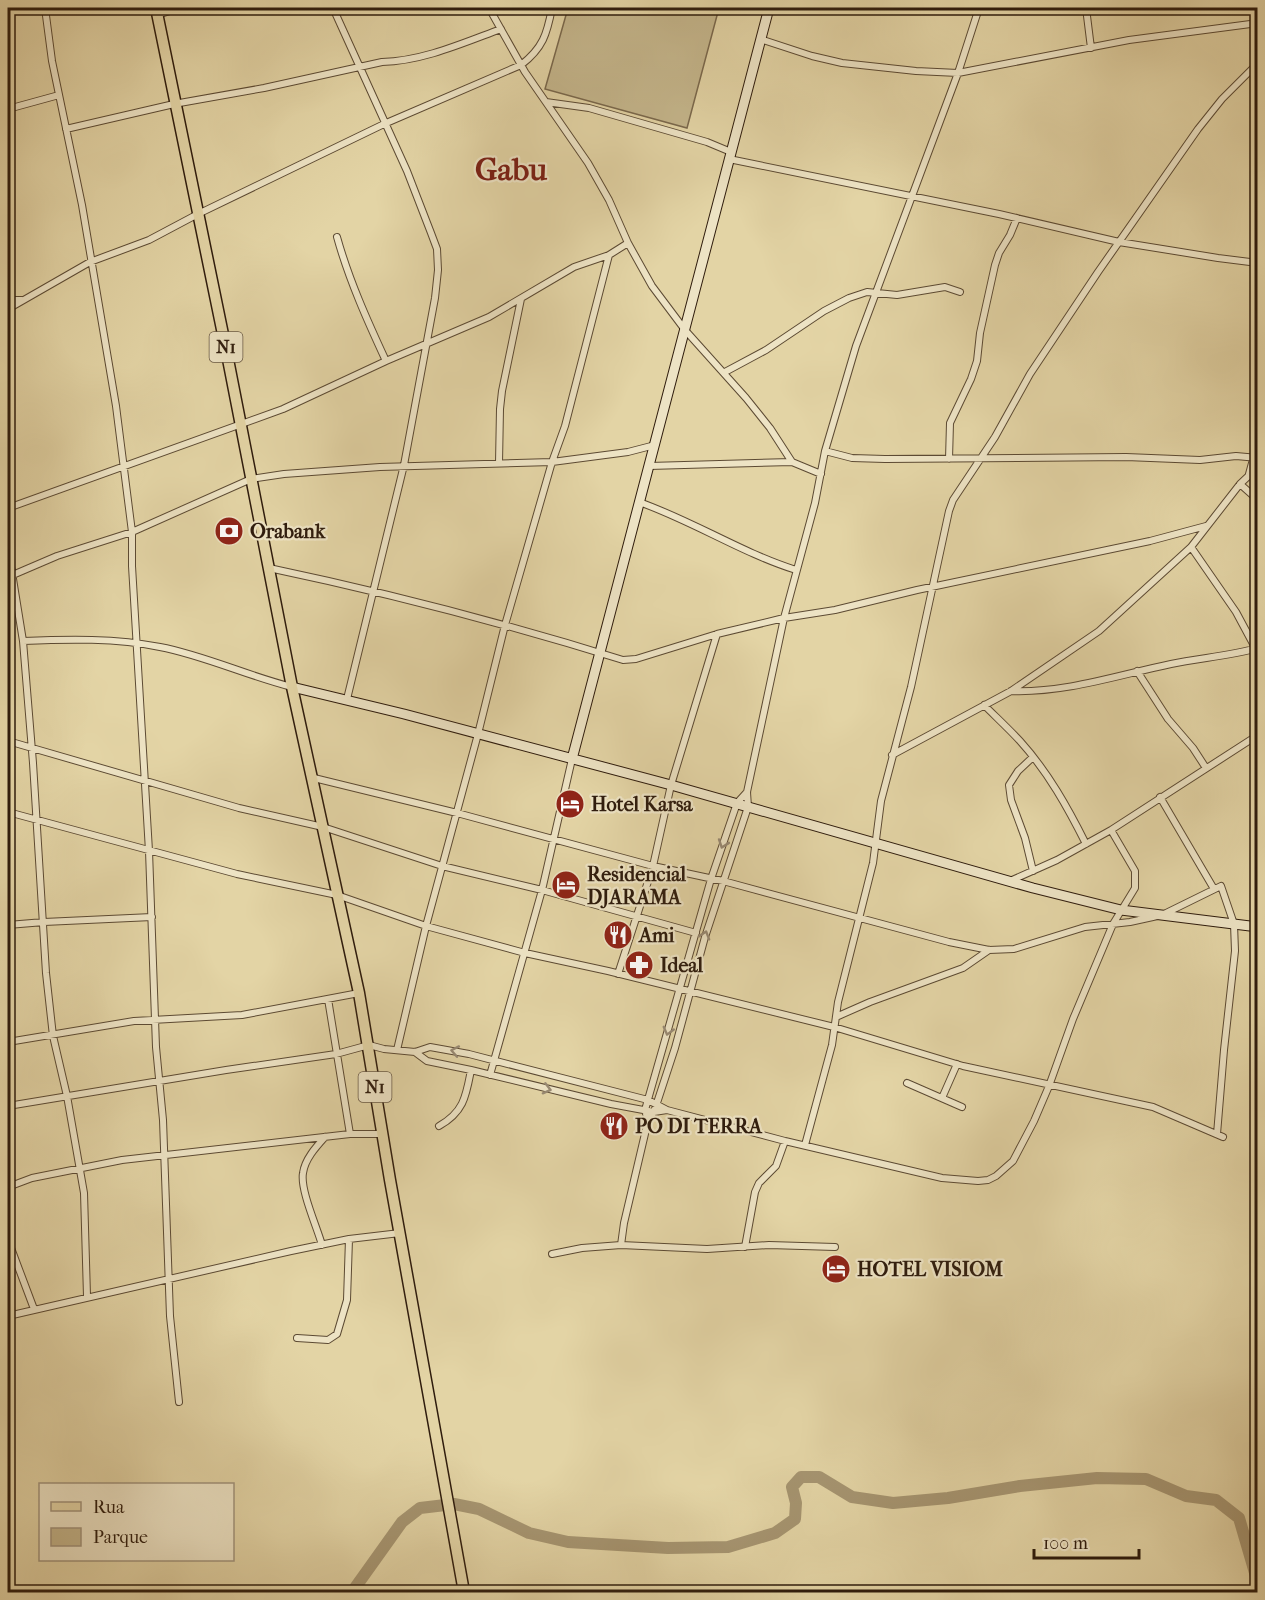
<svg xmlns="http://www.w3.org/2000/svg" width="1265" height="1600" viewBox="0 0 1265 1600" font-family="'IM FELL French Canon',serif">
  <style>
    .green { fill: #c4b58b; stroke: #7a684c; stroke-width: 1.5 }
    .lines { fill: none; stroke-linecap: round; stroke-linejoin: round }
    .river { stroke: #a69571; stroke-width: 12 }
    .minor-casing { stroke: #5c4a33; stroke-width: 8 }
    .secondary-casing { stroke: #2f1c0d; stroke-width: 11 }
    .primary-casing { stroke: #2f1c0d; stroke-width: 13 }
    .minor { stroke: #ede3c4; stroke-width: 6 }
    .secondary { stroke: #ede3c4; stroke-width: 9 }
    .primary { stroke: #e3d4a5; stroke-width: 10 }
    .oneway { stroke: #988972 }
    .labels { text-anchor: middle; dominant-baseline: central; stroke-width: 4.5; stroke-linejoin: round; paint-order: stroke }
    .shield { fill: #ede3c4; stroke: #685844; stroke-width: 1.5 }
    .shield-label { font-size: 18px; font-weight: bold; fill: #2f1c0d }
    .poi-label { font-size: 20px; font-weight: bold; fill: #2f1c0d; stroke: #ede3c4; text-anchor: start }
    .town-label { font-size: 32px; font-weight: bold; fill: #7a1f14; stroke: #ede3c4 }
  </style>
  <rect width="100%" height="100%" fill="#e3d4a5"/>
  <filter id="stains"><feTurbulence type="fractalNoise" baseFrequency=".00333" numOctaves="4"/><feColorMatrix values="0 0 0 0 .2 0 0 0 0 .09 0 0 0 0 .02 0 0 0 .5 -.17"/></filter>
  <radialGradient id="worn" r=".72"><stop offset=".6" stop-color="#630" stop-opacity="0"/><stop offset="1" stop-color="#630" stop-opacity=".3"/></radialGradient>
  <path class="green" d="M 568,8 L 719,8 L 687,128 L 545,89 Z"/>
  <g class="lines">
    <path class="river" d="M 352,1592 L 402,1522 L 420,1508 L 454,1504 L 479,1509 L 529,1533 L 568,1542 L 668,1548 L 728,1547 L 775,1533 L 795,1519 L 796,1503 L 792,1487 L 801,1477 L 819,1477 L 852,1497 L 893,1503 L 948,1498 L 1020,1486 L 1097,1478 L 1146,1479 L 1186,1496 L 1216,1500 L 1239,1518 L 1258,1583"/>
    <g class="minor-casing">
      <path id="minor" d="M 45,8 L 52,61 L 82,205 L 116,406 L 132,532 L 132,566 L 149,851 L 156,1047 L 163,1120 L 170,1316 L 179,1402
        M 333,8 L 407,171 L 431,233 L 437,249 L 438,270 L 435,298 L 404,465 L 347,699
        M 489,8 L 525,72 L 588,163 L 609,200 L 628,243 L 652,286 L 685,330 L 746,398 L 770,428 L 792,462 L 821,474
        M 1086,8 L 1091,48
        M 157,15 L 180,8
        M 760,39 L 812,56 L 842,63 L 916,71 L 958,73 L 1129,40 L 1258,23
        M 546,102 L 589,108 L 707,142 L 731,152
        M 8,109 L 59,95
        M 66,129 L 174,104 L 264,88 L 382,62 C 423,61 463,43 501,29
        M 729,159 L 999,214 L 1119,242 L 1218,258 L 1258,263
        M 337,237 C 349,280 367,320 386,361
        M 8,300 L 22,300
        M 8,309 L 90,262 L 149,240 L 198,214 L 384,124 L 521,65 C 543,48 547,34 552,8
        M 725,372 L 766,350 L 824,311 L 849,298 L 867,292 L 897,295 L 945,287 L 960,292
        M 825,451 L 852,458 L 885,459 L 1126,457 L 1200,460 L 1236,456 L 1258,458
        M 949,459 L 950,423 L 971,379 L 977,361 L 980,333 L 995,265 L 999,253 L 1010,235 L 1017,218
        M 499,463 L 500,409 L 502,391 L 521,299
        M 649,466 L 792,462
        M 1249,474 L 1258,441
        M 1240,484 L 1258,500
        M 639,502 C 693,521 742,553 796,570
        M 8,508 L 283,409 L 386,361 L 489,317 L 574,267 L 609,255 L 628,243
        M 1191,547 L 1236,612 L 1258,653
        M 8,548 L 23,641 L 33,763 L 46,973 L 53,1036 L 67,1096 L 84,1193 L 87,1296
        M 269,568 C 388,593 507,624 623,660 L 636,659 L 717,634 L 784,618 L 835,610 L 917,590 L 1150,541 L 1206,526
        M 8,577 L 57,556 L 132,532 L 251,479 L 284,474 L 380,467 L 552,462 L 628,452 L 655,445
        M 23,641 C 68,639 116,638 160,647 C 203,655 248,676 292,687
        M 1137,671 L 1168,719 L 1193,748 L 1206,768
        M 1011,691 C 1066,693 1118,675 1171,664 C 1199,658 1229,656 1258,648
        M 984,705 C 996,717 1009,729 1020,741 C 1048,772 1068,808 1086,844
        M 8,741 L 239,808 L 323,827 L 442,866 L 542,890 L 696,933
        M 892,755 L 1011,691 L 1099,631 L 1191,547 L 1240,484 L 1258,467
        M 1033,757 L 1018,771 L 1009,785 L 1011,800 L 1025,838 L 1033,871
        M 314,778 L 457,813 L 653,866 L 723,881 L 949,942 L 989,950 L 1014,949 L 1085,927 L 1130,922 L 1162,915 L 1221,886 L 1234,924 L 1235,951 L 1224,1050 L 1217,1134
        M 1160,797 L 1214,889
        M 8,812 L 237,874 L 337,895 L 426,926 L 525,953 L 608,971 L 834,1027 L 963,1066 L 1153,1107 L 1223,1137
        M 1010,881 L 1057,860 L 1111,830 L 1258,735
        M 8,925 L 44,922 L 152,917
        M 618,974 L 653,866 L 671,785 L 717,634
        M 328,999 L 350,1134
        M 836,1017 L 870,1002 L 963,968 L 989,950
        M 8,1042 L 134,1021 L 242,1015 L 359,993
        M 397,1050 L 426,926 L 478,734 L 505,625 L 552,462 L 565,426 L 609,255
        M 415,1052 L 427,1061 L 471,1070 L 611,1104 L 654,1112 L 667,1110
        M 490,1075 L 542,890 L 572,759
        M 907,1083 L 962,1107
        M 942,1098 L 957,1064
        M 8,1106 L 226,1070 L 336,1054 L 369,1045 L 384,1049 L 415,1052 L 430,1047 L 469,1054 L 648,1100 L 667,1110 L 785,1141 L 942,1178 L 978,1181 L 988,1180 L 996,1176 L 1013,1161 L 1034,1121 L 1049,1086 L 1073,1019 L 1113,924 L 1135,888 L 1135,871 L 1111,830
        M 648,1121 L 645,1110 L 711,879 L 737,803 L 747,792
        M 439,1126 C 464,1112 466,1096 471,1070
        M 805,1145 L 832,1045 L 838,1002 L 873,863 L 881,801 L 911,687 L 949,511 L 953,500 L 995,437 L 1030,374 L 1098,272 L 1198,129 L 1222,99 L 1258,63
        M 8,1187 L 32,1178 L 122,1160 L 350,1134 L 382,1134
        M 8,1240 L 34,1309
        M 322,1245 C 317,1227 300,1190 303,1173 C 305,1159 316,1147 325,1137
        M 621,1245 L 624,1223 L 648,1121 L 654,1112 L 675,1048 L 705,937 L 748,807 L 747,792 L 784,618 L 815,503 L 825,451 L 856,346 L 958,73 L 979,8
        M 745,1247 L 755,1192 L 759,1183 L 776,1166 L 785,1141
        M 552,1254 L 582,1248 L 621,1245 L 707,1249 L 769,1245 L 835,1247
        M 8,1316 L 291,1251 L 349,1239 L 400,1233
        M 297,1338 L 328,1340 L 337,1334 L 347,1300 L 349,1239"/>
    </g>
    <g class="secondary-casing">
      <path id="secondary" d="M 292,687 L 404,714 L 671,785 L 1033,888 L 1121,910 L 1258,927
        M 572,759 L 769,8"/>
    </g>
    <g class="primary-casing">
      <path id="primary" d="M 156,8 L 226,349 L 292,687 L 359,993 L 390,1180 L 464,1592"/>
    </g>
    <use href="#minor" class="minor"/>
    <use href="#secondary" class="secondary"/>
    <use href="#primary" class="primary"/>
  </g>
  <defs><path id="oneway-chevron" d="M-2-3.5L2.5 0L-2 3.5" fill="none" stroke-width="1.6" stroke-linecap="round" stroke-linejoin="round" transform="scale(1.5)"/></defs>
  <g class="oneway">
    <use href="#oneway-chevron" transform="translate(723 844) rotate(109)"/>
    <use href="#oneway-chevron" transform="translate(705 935) rotate(-73)"/>
    <use href="#oneway-chevron" transform="translate(668 1031) rotate(105)"/>
    <use href="#oneway-chevron" transform="translate(455 1051) rotate(-169)"/>
    <use href="#oneway-chevron" transform="translate(547 1089) rotate(14)"/>
  </g>
  <defs>
    <g id="bank-disc" transform="scale(1.5)"><circle r="9.5" fill="#8f2418" stroke="#ede3c4"/><path d="M-6-4H6V4H-6ZM0-2.3a2.3 2.3 0 1 0 0 4.6a2.3 2.3 0 1 0 0-4.6Z" fill="#fff"/></g>
    <g id="hotel-disc" transform="scale(1.5)"><circle r="9.5" fill="#8f2418" stroke="#ede3c4"/><path d="M-6-4.5h1.5V1H6V5H4.5V3h-9V5H-6ZM-4 0a1.8 1.8 0 1 1 3.6 0ZM.5 0V-2.5h3Q6-2.5 6 0Z" fill="#fff"/></g>
    <g id="restaurant-disc" transform="scale(1.5)"><circle r="9.5" fill="#8f2418" stroke="#ede3c4"/><path d="M-5-6h1v4h1v-4h1v4h1v-4h1v5L-1.5 .5V6h-2V.5L-5-1ZM5-6V6H3V1.5H1.5Q1.5-4 5-6Z" fill="#fff"/></g>
    <g id="pharmacy-disc" transform="scale(1.5)"><circle r="9.5" fill="#8f2418" stroke="#ede3c4"/><path d="M-2-6h4v4h4v4h-4v4h-4v-4h-4v-4h4Z" fill="#fff"/></g>
  </defs>
  <g fill-rule="evenodd">
    <use href="#bank-disc" x="229" y="531"/>
    <use href="#hotel-disc" x="570" y="804"/>
    <use href="#hotel-disc" x="566" y="885"/>
    <use href="#restaurant-disc" x="618" y="935"/>
    <use href="#pharmacy-disc" x="639" y="965"/>
    <use href="#restaurant-disc" x="614" y="1126"/>
    <use href="#hotel-disc" x="836" y="1269"/>
  </g>
  <g class="labels">
    <g class="shield">
      <rect x="209.5" y="332" width="33" height="30" rx="4.5"/>
      <rect x="358.5" y="1072" width="33" height="30" rx="4.5"/>
    </g>
    <g class="shield-label">
      <text x="226" y="347">N1</text>
      <text x="375" y="1087">N1</text>
    </g>
    <g class="poi-label">
      <text x="250" y="531">Orabank</text>
      <text x="591" y="804">Hotel Karsa</text>
      <text x="587" y="874">Residencial<tspan x="587" dy="23">DJARAMA</tspan></text>
      <text x="639" y="935">Ami</text>
      <text x="660" y="965">Ideal</text>
      <text x="635" y="1126">PO DI TERRA</text>
      <text x="857" y="1269">HOTEL VISIOM</text>
    </g>
    <g class="town-label">
      <text x="511" y="169">Gabu</text>
    </g>
  </g>
  <rect width="1265" height="1600" fill="none" stroke="#e3d4a5" stroke-width="30"/>
  <rect x="9" y="9" width="1247" height="1582" fill="none" stroke="#2f1c0d" stroke-width="3"/>
  <rect x="15" y="15" width="1235" height="1570" fill="none" stroke="#2f1c0d" stroke-width="1.5"/>
  <rect x="39" y="1483" width="195" height="78" fill="#ede3c4" stroke="#a1937b" stroke-width="1.5"/>
  <rect x="51" y="1502" width="30" height="9" fill="#e3d4a5" stroke="#a1937b" stroke-width="1.5"/>
  <text x="93" y="1513" font-size="18" fill="#2f1c0d">Rua</text>
  <rect x="51" y="1528" width="30" height="18" fill="#c4b58b" stroke="#a1937b" stroke-width="1.5"/>
  <text x="93" y="1543" font-size="18" fill="#2f1c0d">Parque</text>
  <path d="M1034 1549v9h105v-9" fill="none" stroke="#2f1c0d" stroke-width="3"/>
  <text x="1043" y="1549" font-size="18" fill="#2f1c0d" stroke="#ede3c4" stroke-width="4.5" paint-order="stroke">100 m</text>
  <rect width="100%" height="100%" filter="url(#stains)"/>
  <rect width="100%" height="100%" fill="url(#worn)"/>
</svg>
